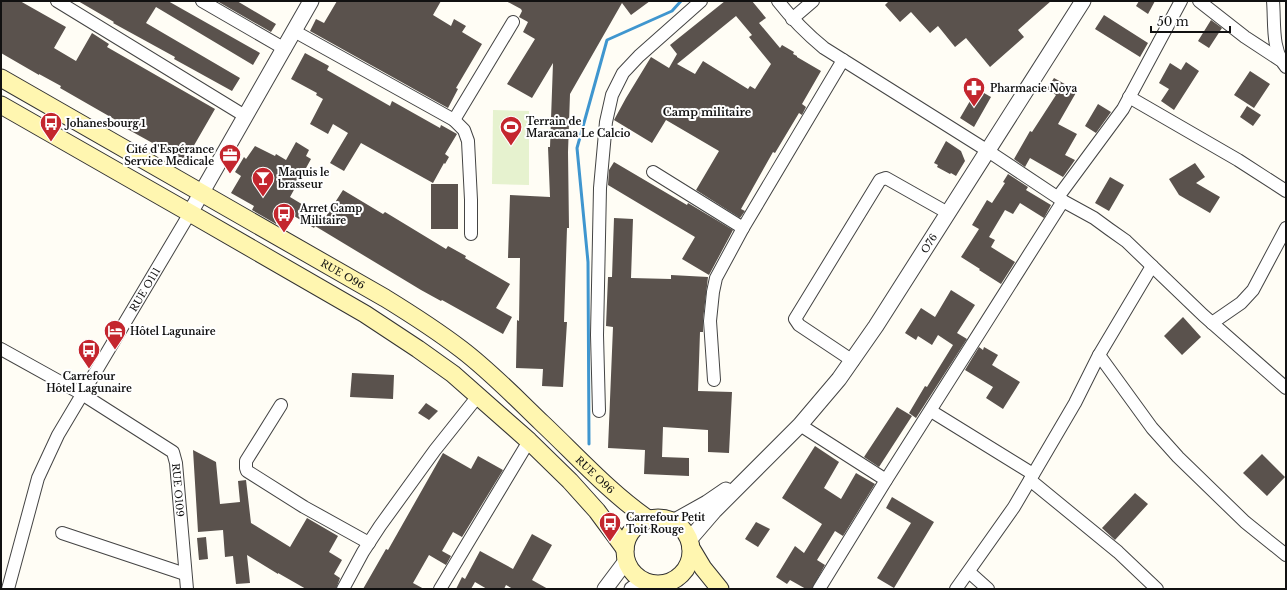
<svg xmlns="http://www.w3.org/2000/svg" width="1287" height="590" viewBox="0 0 1287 590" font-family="'Libre Baskerville',serif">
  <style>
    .pitch { fill: #e6f2cf }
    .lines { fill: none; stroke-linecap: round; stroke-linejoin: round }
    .stream { stroke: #3f96cf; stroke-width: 3 }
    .building { fill: #5a524d; fill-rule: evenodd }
    .minor-casing { stroke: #444; stroke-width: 14 }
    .tertiary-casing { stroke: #444; stroke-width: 17 }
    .secondary-casing { stroke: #333; stroke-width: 19 }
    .minor { stroke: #fff; stroke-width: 12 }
    .tertiary { stroke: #fff; stroke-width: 15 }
    .secondary { stroke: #fff6b0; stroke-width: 17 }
    .labels { text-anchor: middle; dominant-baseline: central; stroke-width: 4; stroke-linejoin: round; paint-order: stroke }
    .poi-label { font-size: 10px; font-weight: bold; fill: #111; stroke: #fff; text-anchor: start }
    .street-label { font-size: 10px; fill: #111; stroke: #fff }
    .neighbourhood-label { font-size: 11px; font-weight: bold; fill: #111; stroke: #fff }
  </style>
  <rect width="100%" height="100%" fill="#fffdf5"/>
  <path class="pitch" d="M 493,110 L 529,111 L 529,185 L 492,184 Z"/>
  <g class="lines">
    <path class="stream" d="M 589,444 L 588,262 L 577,148 L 607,40 L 672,11 L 681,1"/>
  </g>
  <path class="building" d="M 1,1 L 20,1 L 66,27 L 54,48 L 76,61 L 92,33 L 109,44 L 107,47 L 215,109 L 185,161 L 120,125 L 121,123 L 60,88 L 61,86 L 39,74 L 39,75 L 1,53 Z
    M 78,1 L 168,1 L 260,53 L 253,65 L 156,7 L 146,23 L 240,78 L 232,91 L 174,59 L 175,57 L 113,23 L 114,22 Z
    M 217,1 L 237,1 L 276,24 L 271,32 Z
    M 337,1 L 441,1 L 433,15 L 451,26 L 454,19 L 466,26 L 462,32 L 482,44 L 456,88 L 458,89 L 448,108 L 310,31 L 316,19 L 324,23 Z
    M 506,1 L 650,1 L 631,15 L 622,3 L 570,94 L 568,152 L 569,228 L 567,228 L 564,322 L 567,322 L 563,387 L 542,386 L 543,369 L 516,368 L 517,320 L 519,321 L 520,258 L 508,258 L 510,195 L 550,197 L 548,147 L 550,147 L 553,63 L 532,98 L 507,84 L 535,39 L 523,32 L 528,22 L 519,17 L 522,11 L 521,9 Z
    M 725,1 L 752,1 L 766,18 L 759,23 L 780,48 L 782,45 L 794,52 L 793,54 L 797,56 L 797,57 L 821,71 L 802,104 L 806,107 L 802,115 L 799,113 L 775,153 L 773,152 L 741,209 L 745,211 L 740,218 L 696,190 L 719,151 L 666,120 L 652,143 L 614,120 L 626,98 L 651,57 L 669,68 L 677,54 L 670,45 ZM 736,16 L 752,35 L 749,37 L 771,64 L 755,89 L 750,86 L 748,89 L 703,61 L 695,74 L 677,64 Z
    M 889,1 L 1051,1 L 1018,30 L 1024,37 L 990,67 L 966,38 L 955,47 L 938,26 L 930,33 L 911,12 L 900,22 L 885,5 Z
    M 1139,1 L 1155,1 L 1148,14 L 1136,6 Z
    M 1104,15 L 1148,43 L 1140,57 L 1095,29 Z
    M 1211,20 L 1222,28 L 1209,48 L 1198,41 Z
    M 305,53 L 329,66 L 327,70 L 390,106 L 392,101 L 440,128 L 441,125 L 457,134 L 445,154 L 449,157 L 445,164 L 444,163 L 433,183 L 361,143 L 344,171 L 330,163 L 348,133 L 333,124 L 328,134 L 310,124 L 323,99 L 316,95 L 317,93 L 291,79 Z
    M 1186,62 L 1199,71 L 1174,110 L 1161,101 L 1169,89 L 1159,83 L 1170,63 L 1181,70 Z
    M 1250,71 L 1270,84 L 1254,108 L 1234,95 Z
    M 1054,78 L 1077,91 L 1058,124 L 1077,134 L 1065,155 L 1075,160 L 1063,177 L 1030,158 L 1025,167 L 1014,159 L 1030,131 L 1032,132 L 1056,95 L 1047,89 Z
    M 977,89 L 991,97 L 974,127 L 960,118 Z
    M 1098,104 L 1111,112 L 1096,133 L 1085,126 Z
    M 1247,106 L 1261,115 L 1253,126 L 1240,117 Z
    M 946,141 L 961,151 L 965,161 L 956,176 L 951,173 L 950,174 L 937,167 L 938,165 L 934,163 Z
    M 296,142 L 309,150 L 306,156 L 311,159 L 290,197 L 325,218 L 343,190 L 383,214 L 385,212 L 446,249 L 448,246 L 466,256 L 465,258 L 510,284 L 496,308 L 512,317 L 503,334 L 442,300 L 441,301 L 421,290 L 315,226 L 314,228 L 284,210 L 276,224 L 252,210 L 254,206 L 231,193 L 241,176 L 235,172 L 244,157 L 246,159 L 255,146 L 275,156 L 276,154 L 286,160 Z
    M 614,162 L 687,205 L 688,203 L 733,230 L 709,275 L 682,259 L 695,237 L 608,185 L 609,170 Z
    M 1195,163 L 1205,177 L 1196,183 L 1220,197 L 1210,213 L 1179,195 L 1169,179 Z
    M 1008,174 L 1028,187 L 1026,190 L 1051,205 L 1044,218 L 1020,203 L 1013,214 L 1005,210 L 989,237 L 995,240 L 991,247 L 1015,262 L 1001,284 L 979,270 L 980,269 L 961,257 L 979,229 L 972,225 L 987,200 L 992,203 L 1005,183 L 1003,182 Z
    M 1110,177 L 1124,185 L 1109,211 L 1095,203 Z
    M 431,184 L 458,184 L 458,229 L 431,229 Z
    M 614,218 L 633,219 L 631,278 L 671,279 L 671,275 L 708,277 L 703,320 L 703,332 L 700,332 L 698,391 L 732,392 L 729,453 L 708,452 L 708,430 L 663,427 L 662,457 L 689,458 L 689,476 L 644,474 L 645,450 L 608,448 L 613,327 L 606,326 L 608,277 L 612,277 Z
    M 951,290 L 975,305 L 957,333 L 967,339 L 916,418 L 909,413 L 925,386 L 927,387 L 953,345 L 938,335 L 932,345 L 918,336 L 916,340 L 905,333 L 921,308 L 935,317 Z
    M 1183,317 L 1201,337 L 1182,355 L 1164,336 Z
    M 979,347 L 983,350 L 984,347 L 998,355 L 992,365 L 1020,382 L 1003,409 L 986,398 L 993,387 L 965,370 Z
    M 352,373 L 394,375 L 393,399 L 350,397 Z
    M 426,403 L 438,411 L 429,420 L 418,413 Z
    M 897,407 L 912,416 L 879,467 L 864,457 Z
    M 815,446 L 839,462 L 824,488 L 841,499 L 856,473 L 875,484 L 843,536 L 835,531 L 817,560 L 825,565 L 812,589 L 806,589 L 790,580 L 787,584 L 776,577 L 795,546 L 804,553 L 822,524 L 782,498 Z
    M 193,450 L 216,462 L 220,504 L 240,502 L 238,481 L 246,480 L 251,523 L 290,547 L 307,518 L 338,536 L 329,552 L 342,560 L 334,574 L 340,578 L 336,589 L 306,589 L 278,573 L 278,574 L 247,555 L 250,583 L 236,584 L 233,556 L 225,557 L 223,530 L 198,532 Z
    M 443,453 L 471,469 L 478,456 L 503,470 L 462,537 L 453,532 L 442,551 L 451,556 L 446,565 L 429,555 L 413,583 L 424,589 L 363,589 L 386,549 L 388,550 Z
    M 1262,454 L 1285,477 L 1267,496 L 1243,473 Z
    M 1135,493 L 1148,504 L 1115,540 L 1102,528 Z
    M 892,497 L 934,522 L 894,588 L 877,578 L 911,523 L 886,508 Z
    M 756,522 L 770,529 L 758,547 L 745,539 Z
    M 532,534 L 552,545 L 532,580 L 548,589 L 513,589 L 506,585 L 504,589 L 487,589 L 475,582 L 471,589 L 456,589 L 462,577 L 465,579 L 480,551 L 513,569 Z
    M 206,537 L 208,559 L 199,560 L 197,538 Z"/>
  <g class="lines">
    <g class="minor-casing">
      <g id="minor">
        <path d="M 57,1 L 245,116"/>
        <path d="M 202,1 L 285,49"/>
        <path d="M 778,1 C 792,19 807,34 824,48 L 988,151 L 1063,201 L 1094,218 L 1109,229 L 1126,241 L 1203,315 L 1286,388"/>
        <path d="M 1199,1 L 1245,37 L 1280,60"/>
        <path d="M 1273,1 C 1275,23 1271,49 1286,67"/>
        <path d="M 792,19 L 813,1"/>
        <path d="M 294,31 L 454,120 L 513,22"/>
        <path d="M 1129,97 L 1238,160 L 1286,191"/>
        <path d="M 454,120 L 464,130 L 468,141 L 471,200 L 471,234"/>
        <path d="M 653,172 L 743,228"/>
        <path d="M 1058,197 L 1123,109 L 1181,1"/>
        <path d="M 1212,323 L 1241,303 L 1253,290 L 1286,228"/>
        <path id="s1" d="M 1,349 L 82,394 L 173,452 L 176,463 L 187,589"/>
        <path d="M 1099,355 L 1152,428 L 1178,457 L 1245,522 L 1286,555"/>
        <path d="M 853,361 L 799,325 L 795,319 L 880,180 L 886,178 L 948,213"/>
        <path d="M 714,380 L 710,321 L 713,292 L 716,278 L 743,228 L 843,60"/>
        <path d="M 281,405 L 246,461 L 246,468 L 247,471 L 304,507 L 369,543"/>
        <path d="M 599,411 L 597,335 L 600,188 L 606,122 L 612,95 L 623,73 L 639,56 L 701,1"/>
        <path d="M 931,411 L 1033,474"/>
        <path d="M 800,425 L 886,480"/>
        <path d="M 1030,480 L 1118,552 L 1157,589"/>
        <path d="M 62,533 L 185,574"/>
        <path d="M 969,572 L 988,589"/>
        <path id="s2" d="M 8,589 L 38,478 L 58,435 L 190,213"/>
        <path d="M 343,589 L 363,552 L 380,526 L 435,450 L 478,396"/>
        <path d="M 440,589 L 529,441"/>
        <path d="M 819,589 L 886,480 L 1063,201"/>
        <path d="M 956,589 L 1014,507 L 1075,403 L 1099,355 L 1152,266"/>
      </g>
    </g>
    <g class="tertiary-casing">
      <g id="tertiary">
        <path d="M 190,213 L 311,1"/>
        <path d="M 673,522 L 707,503 L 726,490"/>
        <path id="s3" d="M 689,540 L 714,511 L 800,425 L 839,379 L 876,326 L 1083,1"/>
        <path d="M 605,589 L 626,561"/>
        <path d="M 632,589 L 646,581"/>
      </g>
    </g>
    <g class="secondary-casing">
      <g id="secondary">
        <path id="s4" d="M 1,78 L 385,298 C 411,314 436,330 461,349 C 490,371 516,398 542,423 C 576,455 609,492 648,519"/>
        <path d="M 1,105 L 190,213 L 365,314 L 418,349 L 453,374 L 529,441 L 570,481 L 597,511 L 625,549"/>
        <circle cx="658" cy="551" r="33"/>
        <path d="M 691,548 L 703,568 L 720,589"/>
      </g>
    </g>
    <use href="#minor" class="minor"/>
    <use href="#tertiary" class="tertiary"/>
    <use href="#secondary" class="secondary"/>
  </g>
  <defs>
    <g id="pharmacy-pin" transform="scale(1.15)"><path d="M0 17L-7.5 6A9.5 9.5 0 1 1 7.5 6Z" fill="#c4262e" stroke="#fff"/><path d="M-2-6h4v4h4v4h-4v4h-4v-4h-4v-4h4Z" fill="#fff"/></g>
    <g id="bus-pin" transform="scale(1.15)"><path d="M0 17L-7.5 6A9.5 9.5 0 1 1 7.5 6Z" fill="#c4262e" stroke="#fff"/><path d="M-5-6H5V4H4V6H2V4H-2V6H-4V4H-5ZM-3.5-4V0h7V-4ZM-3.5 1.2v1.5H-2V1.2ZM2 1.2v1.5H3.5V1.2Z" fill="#fff"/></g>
    <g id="stadium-pin" transform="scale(1.15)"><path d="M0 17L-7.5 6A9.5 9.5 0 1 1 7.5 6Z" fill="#c4262e" stroke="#fff"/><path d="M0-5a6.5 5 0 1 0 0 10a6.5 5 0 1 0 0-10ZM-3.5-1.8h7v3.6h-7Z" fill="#fff"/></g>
    <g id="office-pin" transform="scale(1.15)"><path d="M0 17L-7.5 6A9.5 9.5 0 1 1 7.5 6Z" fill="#c4262e" stroke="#fff"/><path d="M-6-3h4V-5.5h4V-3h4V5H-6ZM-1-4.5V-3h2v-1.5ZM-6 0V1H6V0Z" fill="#fff"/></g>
    <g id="bar-pin" transform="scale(1.15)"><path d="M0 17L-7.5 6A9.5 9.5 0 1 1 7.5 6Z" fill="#c4262e" stroke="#fff"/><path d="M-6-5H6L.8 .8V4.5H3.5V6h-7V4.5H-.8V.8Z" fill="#fff"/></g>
    <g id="hotel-pin" transform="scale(1.15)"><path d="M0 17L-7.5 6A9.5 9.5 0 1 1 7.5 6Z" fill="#c4262e" stroke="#fff"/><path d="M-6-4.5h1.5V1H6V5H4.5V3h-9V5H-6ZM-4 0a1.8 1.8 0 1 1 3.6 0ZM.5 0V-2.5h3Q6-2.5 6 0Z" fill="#fff"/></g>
  </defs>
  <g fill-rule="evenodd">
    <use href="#pharmacy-pin" x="974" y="88"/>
    <use href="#bus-pin" x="51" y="123"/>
    <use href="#stadium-pin" x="511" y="127"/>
    <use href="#office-pin" x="230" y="155"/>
    <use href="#bar-pin" x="263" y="178"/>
    <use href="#bus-pin" x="284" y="214"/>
    <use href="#hotel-pin" x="115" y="331"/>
    <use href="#bus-pin" x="89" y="350"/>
    <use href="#bus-pin" x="610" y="523"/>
  </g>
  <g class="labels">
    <g class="poi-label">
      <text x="990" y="88">Pharmacie Noya</text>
      <text x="526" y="121">Terrain de<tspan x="526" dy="12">Maracana Le Calcio</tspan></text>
      <text x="66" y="123">Johanesbourg 1</text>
      <text x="214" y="149" text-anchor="end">Cité d'Espérance<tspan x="214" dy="12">Service Medicale</tspan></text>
      <text x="278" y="172">Maquis le<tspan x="278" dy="12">brasseur</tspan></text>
      <text x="300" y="208">Arret Camp<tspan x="300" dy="12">Militaire</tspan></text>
      <text x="130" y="331">Hôtel Lagunaire</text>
      <text x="89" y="376" text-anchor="middle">Carrefour<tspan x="89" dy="12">Hôtel Lagunaire</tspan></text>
      <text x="626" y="517">Carrefour Petit<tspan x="626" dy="12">Toit Rouge</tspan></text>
    </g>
    <g class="street-label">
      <text stroke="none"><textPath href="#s3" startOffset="383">O76</textPath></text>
      <text stroke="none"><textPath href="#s4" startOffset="394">RUE O96</textPath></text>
      <text stroke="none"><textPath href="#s2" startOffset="332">RUE O111</textPath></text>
      <text stroke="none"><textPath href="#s4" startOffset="718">RUE O96</textPath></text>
      <text stroke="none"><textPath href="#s1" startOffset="239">RUE O109</textPath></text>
    </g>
    <g class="neighbourhood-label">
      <text x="707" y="112">Camp militaire</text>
    </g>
  </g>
  <rect width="1287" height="590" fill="none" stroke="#111111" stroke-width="4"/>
  <path d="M1151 26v6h79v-6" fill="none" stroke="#111111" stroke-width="2"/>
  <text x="1157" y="26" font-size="12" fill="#111111" stroke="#ffffff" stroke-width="3" paint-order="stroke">50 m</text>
</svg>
